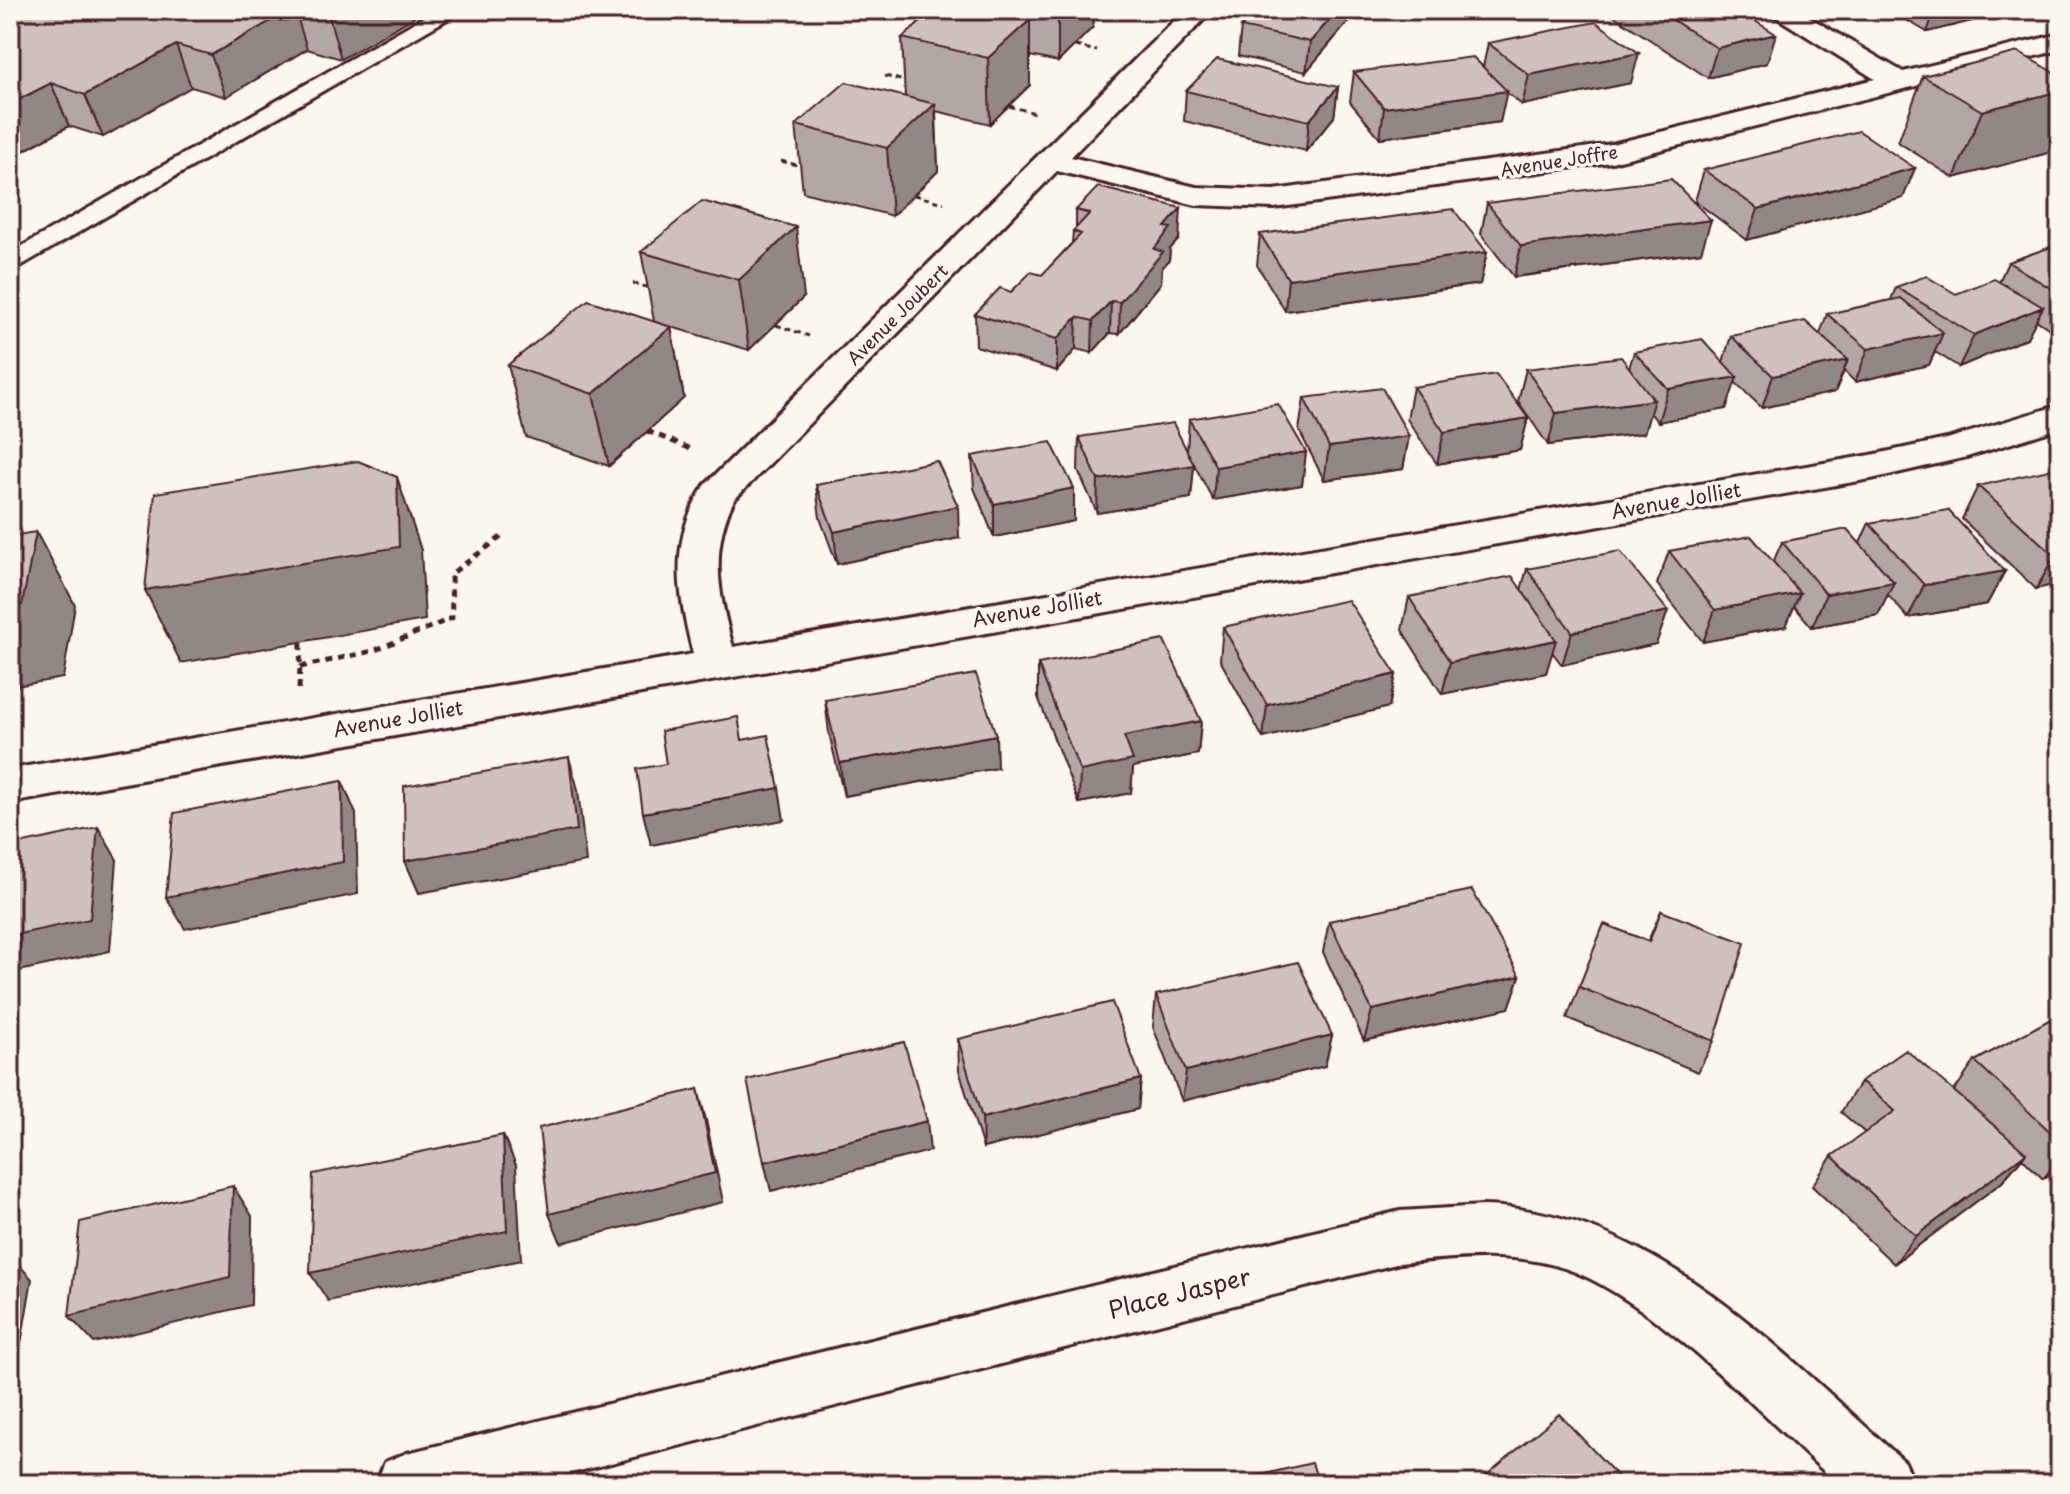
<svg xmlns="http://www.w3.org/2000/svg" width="2070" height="1494" viewBox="0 0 2070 1494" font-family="'Playpen Sans',sans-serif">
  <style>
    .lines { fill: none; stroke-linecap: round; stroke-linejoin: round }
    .lane-casing { stroke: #4a1f2b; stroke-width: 6 }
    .street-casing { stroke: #4a1f2b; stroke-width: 6 }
    .path-far1 { stroke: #4a1f2b; stroke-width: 3; stroke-dasharray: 6 4; stroke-linecap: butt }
    .path { stroke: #4a1f2b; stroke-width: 5; stroke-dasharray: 7 6; stroke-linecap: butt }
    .lane { fill: #fbf7ec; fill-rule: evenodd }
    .street { fill: #fbf7ec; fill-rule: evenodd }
    .wall { fill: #b2a7a2; stroke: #4a1f2b; stroke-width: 2 }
    .shaded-wall { fill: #918884; stroke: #4a1f2b; stroke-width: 2 }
    .building { fill: #cfc2bc; stroke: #4a1f2b; stroke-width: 2 }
    .labels { text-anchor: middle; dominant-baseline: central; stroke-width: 7; stroke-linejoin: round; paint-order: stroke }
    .far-street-label { font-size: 18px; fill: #4a1f2b; stroke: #fbf7ec }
    .street-label { font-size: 20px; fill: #4a1f2b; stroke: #fbf7ec }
    .near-street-label { font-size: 24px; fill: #4a1f2b; stroke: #fbf7ec }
  </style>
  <rect width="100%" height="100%" fill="#fbf7ec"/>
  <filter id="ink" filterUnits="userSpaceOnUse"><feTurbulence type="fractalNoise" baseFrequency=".0125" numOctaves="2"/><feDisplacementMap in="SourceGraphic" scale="16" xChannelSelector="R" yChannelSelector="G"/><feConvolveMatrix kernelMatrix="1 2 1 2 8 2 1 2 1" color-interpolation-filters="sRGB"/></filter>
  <g filter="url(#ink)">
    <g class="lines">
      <g class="lane-casing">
        <path id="lane" d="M 436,10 L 463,10 L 10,272 L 10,253 Z"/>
      </g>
      <g class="street-casing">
        <path id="street" d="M 1185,10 L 1213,10 L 1071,157 L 1196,187 L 1274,190 L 1612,144 L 1875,79 L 1765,10 L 1797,10 L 1903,72 L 2060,34 L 2060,50 L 1612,162 L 1274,208 L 1196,205 L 1057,171 L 734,500 C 709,550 719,596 733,647 L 1871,455 L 1947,439 L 2060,405 L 2060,428 L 1967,457 L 1871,479 L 10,803 L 10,769 L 693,654 C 678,593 668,541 705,485 Z
          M 1483,1206 C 1654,1210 1784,1356 1905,1462 L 1914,1484 L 1838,1484 C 1768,1421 1651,1296 1564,1268 C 1512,1251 1454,1257 1400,1263 L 528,1484 L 376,1484 L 385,1462 L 407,1453 L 1400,1211 Z"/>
      </g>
      <path class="path-far1" d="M 1075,46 L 1097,51
        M 885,76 L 908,82
        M 1009,106 L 1035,113
        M 781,161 L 805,167
        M 914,195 L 944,203
        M 633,283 L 653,289
        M 776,325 L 809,336"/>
      <path class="path" d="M 647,431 L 694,450
        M 300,667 L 373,651 L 452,618 L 451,574 L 501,537
        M 299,689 L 301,642"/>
      <use href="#lane" class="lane"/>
      <use href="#street" class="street"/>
    </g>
    <path class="wall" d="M 10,10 L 426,10 L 341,59 L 307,49 L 226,97 L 191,87 L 103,137 L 69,126 L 10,158 Z
      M 935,10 L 1094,10 L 1093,27 L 1058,62 L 1030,56 L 1030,85 L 990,124 L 936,111 L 938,171 L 892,216 L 803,192 L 796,125 L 905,97 L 902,38 Z
      M 1256,10 L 1350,10 L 1349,21 L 1306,72 L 1238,56 L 1241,27 Z
      M 1363,10 L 1383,10 L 1380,14 Z
      M 1605,10 L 1737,10 L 1767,63 L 1708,78 Z
      M 1889,10 L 1984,10 L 1980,19 L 1927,32 Z
      M 1488,43 L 1631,83 L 1522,105 L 1506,92 L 1500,122 L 1380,138 L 1350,102 L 1354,72 L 1483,67 Z
      M 2060,68 L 2060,127 L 2048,153 L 1954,178 L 1898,142 L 1923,76 L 2057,74 Z
      M 1338,87 L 1334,117 L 1306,151 L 1184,121 L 1186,91 Z
      M 1915,168 L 1903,198 L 1747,240 L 1695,201 L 1704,170 Z
      M 1487,203 L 1701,252 L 1514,277 L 1481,234 Z
      M 1076,210 L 1179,239 L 1170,249 L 1169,260 L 1162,268 L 1161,283 L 1119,334 L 1110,333 L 1092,353 L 1076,349 L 1057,371 L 976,346 L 975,314 L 1011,292 L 1042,275 L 1072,243 L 1073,231 L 1076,228 Z
      M 1260,234 L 1487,252 L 1480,284 L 1285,311 L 1257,265 Z
      M 2060,244 L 2060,331 L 2056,333 L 2036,320 L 2027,338 L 1959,367 L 1935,352 L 1929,365 L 1855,382 L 1844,371 L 1835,392 L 1762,408 L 1735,382 L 1726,409 L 1658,422 L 1650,413 L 1644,433 L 1548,445 L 1518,401 L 1526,369 L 1629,368 L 1634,352 L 1723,362 L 1731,336 L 1820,334 L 1827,314 L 1891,300 L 1896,287 L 1956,294 L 1999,282 L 2008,262 Z
      M 641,252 L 804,297 L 749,350 L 671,327 L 684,398 L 609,466 L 526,437 L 508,365 L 654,321 Z
      M 1413,387 L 1528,418 L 1520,450 L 1437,464 L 1407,419 Z
      M 1304,398 L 1409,436 L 1403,469 L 1324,480 L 1299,430 Z
      M 1189,419 L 1306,452 L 1302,485 L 1213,500 L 1188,453 L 1194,465 L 1191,498 L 1097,513 L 1078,470 L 1079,437 L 1187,451 Z
      M 972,456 L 1074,488 L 1074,521 L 994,537 L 974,488 Z
      M 2060,475 L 2060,583 L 2036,589 L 1962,519 L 1978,486 Z
      M 816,485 L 959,538 L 837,564 L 820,518 Z
      M 1869,523 L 2005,571 L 1987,604 L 1908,618 L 1888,595 L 1878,615 L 1812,627 L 1794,606 L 1786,626 L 1703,642 L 1657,584 L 1669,551 L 1773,562 L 1782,542 L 1860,543 Z
      M 1527,569 L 1668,611 L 1656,644 L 1562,665 L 1552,652 L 1546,673 L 1442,694 L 1402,630 L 1409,597 L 1521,590 Z
      M 1223,627 L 1396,674 L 1389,707 L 1263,738 L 1220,660 Z
      M 1038,664 L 1201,721 L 1198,754 L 1133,767 L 1131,793 L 1079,803 L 1038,697 Z
      M 825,700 L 997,768 L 844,796 L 829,733 Z
      M 1661,911 L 1714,1041 L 1698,1072 L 1567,1018 L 1604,924 L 1648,941 Z
      M 1329,921 L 1520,976 L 1509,1008 L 1364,1041 L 1323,952 Z
      M 1156,995 L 1332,1035 L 1325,1066 L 1182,1101 L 1153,1027 Z
      M 2060,1014 L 2060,1169 L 2043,1179 L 2022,1158 L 2002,1182 L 1894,1264 L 1812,1186 L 1832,1156 L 1865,1133 L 1841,1112 L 1861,1081 L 1954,1091 L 1975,1061 Z
      M 958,1039 L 1141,1079 L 1138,1109 L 983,1148 L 959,1070 Z"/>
    <path class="shaded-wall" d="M 290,10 L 295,10 L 307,49 L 226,97 L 211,55 Z
      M 341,10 L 426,10 L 341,59 L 329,17 Z
      M 1058,10 L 1094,10 L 1093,27 L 1058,62 Z
      M 1338,10 L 1350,10 L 1349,21 L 1306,72 L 1310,42 Z
      M 1935,10 L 1984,10 L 1980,19 L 1927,32 Z
      M 1030,20 L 1030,85 L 990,124 L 988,58 Z
      M 1776,34 L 1767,63 L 1708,78 L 1717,48 Z
      M 176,45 L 191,87 L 103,137 L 85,95 Z
      M 1639,53 L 1631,83 L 1522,105 L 1529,75 Z
      M 51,83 L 69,126 L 10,158 L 10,104 Z
      M 1338,87 L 1334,117 L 1306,151 L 1309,121 Z
      M 1507,91 L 1500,122 L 1380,138 L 1384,108 Z
      M 2060,91 L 2060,127 L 2048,153 L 1954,178 L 1982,111 Z
      M 935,104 L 938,171 L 892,216 L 887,148 Z
      M 1915,168 L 1903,198 L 1747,240 L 1758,209 Z
      M 1181,208 L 1179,239 L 1170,249 L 1169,260 L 1162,268 L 1161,283 L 1119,334 L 1120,302 L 1154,249 L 1165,227 Z
      M 1711,220 L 1701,252 L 1514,277 L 1521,246 Z
      M 796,227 L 804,297 L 749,350 L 739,280 Z
      M 1487,252 L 1480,284 L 1285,311 L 1288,279 Z
      M 1111,301 L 1110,333 L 1092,353 L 1093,321 Z
      M 2043,307 L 2027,338 L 1959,367 L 1974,335 Z
      M 1077,317 L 1076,349 L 1057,371 L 1057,339 Z
      M 671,327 L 684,398 L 609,466 L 593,394 Z
      M 1943,333 L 1929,365 L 1855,382 L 1868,349 Z
      M 1848,360 L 1835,392 L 1762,408 L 1773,376 Z
      M 1737,377 L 1726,409 L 1658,422 L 1668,389 Z
      M 1654,400 L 1644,433 L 1548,445 L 1556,413 Z
      M 1528,418 L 1520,450 L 1437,464 L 1444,432 Z
      M 1409,436 L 1403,469 L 1324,480 L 1329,447 Z
      M 1306,452 L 1302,485 L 1213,500 L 1216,467 Z
      M 1194,465 L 1191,498 L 1097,513 L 1098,480 Z
      M 397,477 L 421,550 L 425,620 L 181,663 L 145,590 Z
      M 1074,488 L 1074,521 L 994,537 L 994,504 Z
      M 958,506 L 959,538 L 837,564 L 834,532 Z
      M 36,532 L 75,605 L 63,678 L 10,687 L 10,607 Z
      M 2060,554 L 2060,583 L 2036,589 L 2055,556 Z
      M 2005,571 L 1987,604 L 1908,618 L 1924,585 Z
      M 1894,582 L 1878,615 L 1812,627 L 1826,594 Z
      M 1800,593 L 1786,626 L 1703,642 L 1715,610 Z
      M 1668,611 L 1656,644 L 1562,665 L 1572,632 Z
      M 1556,640 L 1546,673 L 1442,694 L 1450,662 Z
      M 1396,674 L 1389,707 L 1263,738 L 1267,705 Z
      M 1201,721 L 1198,754 L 1133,767 L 1131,793 L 1079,803 L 1080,771 L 1124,736 Z
      M 996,735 L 997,768 L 844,796 L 840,763 Z
      M 569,757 L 578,790 L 586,862 L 419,893 L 405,861 Z
      M 342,781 L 356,814 L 358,894 L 185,929 L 166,897 Z
      M 779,788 L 784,820 L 651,845 L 643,813 Z
      M 98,827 L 117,860 L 110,951 L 10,973 L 10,936 Z
      M 1520,976 L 1509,1008 L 1364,1041 L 1372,1010 Z
      M 1332,1035 L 1325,1066 L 1182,1101 L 1186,1071 Z
      M 1141,1079 L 1138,1109 L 983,1148 L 982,1118 Z
      M 698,1089 L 706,1120 L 723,1202 L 561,1243 L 549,1214 Z
      M 927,1121 L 930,1151 L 771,1191 L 764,1162 Z
      M 503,1135 L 516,1165 L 521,1260 L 328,1301 L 310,1273 Z
      M 2026,1153 L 2002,1182 L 1894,1264 L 1916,1236 Z
      M 2060,1158 L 2060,1169 L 2043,1179 Z
      M 233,1186 L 252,1216 L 251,1305 L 94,1343 L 69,1316 Z
      M 10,1255 L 32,1279 L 15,1379 L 10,1380 Z"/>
    <path class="building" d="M 10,10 L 290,10 L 211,55 L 176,45 L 85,95 L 51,83 L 10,104 Z
      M 304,10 L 341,10 L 329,17 Z
      M 935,10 L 984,10 L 1030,20 L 988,58 L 902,38 Z
      M 1256,10 L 1338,10 L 1310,42 L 1241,27 Z
      M 1657,10 L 1737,10 L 1776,34 L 1717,48 Z
      M 1596,22 L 1639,53 L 1529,75 L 1488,43 Z
      M 2018,52 L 2060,76 L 2060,91 L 1982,111 L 1923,76 Z
      M 1473,57 L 1507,91 L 1384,108 L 1354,72 Z
      M 1217,59 L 1338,87 L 1309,121 L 1186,91 Z
      M 846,82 L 935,104 L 887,148 L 796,125 Z
      M 1859,131 L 1915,168 L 1758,209 L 1704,170 Z
      M 1671,179 L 1711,220 L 1521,246 L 1487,203 Z
      M 1098,187 L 1181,208 L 1165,227 L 1171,228 L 1154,249 L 1163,252 L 1120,302 L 1111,301 L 1093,321 L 1077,317 L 1057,339 L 975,314 L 1000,288 L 1011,292 L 1031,272 L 1042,275 L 1081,234 L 1073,231 L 1090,213 L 1076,210 Z
      M 702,201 L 796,227 L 739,280 L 641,252 Z
      M 1453,209 L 1487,252 L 1288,279 L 1260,234 Z
      M 2060,244 L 2060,294 L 2008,262 Z
      M 1926,276 L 1956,294 L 1994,279 L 2043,307 L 1974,335 L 1896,287 Z
      M 1901,298 L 1943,333 L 1868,349 L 1827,314 Z
      M 588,300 L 671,327 L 593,394 L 508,365 Z
      M 1805,321 L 1848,360 L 1773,376 L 1731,336 Z
      M 1702,339 L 1737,377 L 1668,389 L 1634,352 Z
      M 1621,357 L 1654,400 L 1556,413 L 1526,369 Z
      M 1496,374 L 1528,418 L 1444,432 L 1413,387 Z
      M 1382,388 L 1409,436 L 1329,447 L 1304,398 Z
      M 1278,404 L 1306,452 L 1216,467 L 1189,419 Z
      M 1173,423 L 1194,465 L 1098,480 L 1079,437 Z
      M 1051,442 L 1074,488 L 994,504 L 972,456 Z
      M 358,461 L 397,477 L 399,547 L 145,590 L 155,493 Z
      M 937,461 L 958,506 L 834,532 L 816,485 Z
      M 2053,469 L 2060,475 L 2060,554 L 2055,556 L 1978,486 Z
      M 1948,510 L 2005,571 L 1924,585 L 1869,523 Z
      M 1847,529 L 1894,582 L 1826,594 L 1782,542 Z
      M 36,532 L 22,605 L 10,607 L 10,536 Z
      M 1751,536 L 1800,593 L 1715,610 L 1669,551 Z
      M 1620,551 L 1668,611 L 1572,632 L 1527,569 Z
      M 1512,576 L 1556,640 L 1450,662 L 1409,597 Z
      M 1348,600 L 1396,674 L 1267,705 L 1223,627 Z
      M 1164,640 L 1201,721 L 1124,736 L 1133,760 L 1080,771 L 1038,664 Z
      M 976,674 L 996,735 L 840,763 L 825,700 Z
      M 738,717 L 742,740 L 768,735 L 779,788 L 643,813 L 637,769 L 666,764 L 661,731 Z
      M 569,757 L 577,830 L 405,861 L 404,786 Z
      M 342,781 L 343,862 L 166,897 L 174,813 Z
      M 98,827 L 90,919 L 10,936 L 10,846 Z
      M 1472,890 L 1520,976 L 1372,1010 L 1329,921 Z
      M 1661,911 L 1745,943 L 1714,1041 L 1579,987 L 1604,924 L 1649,942 Z
      M 1298,962 L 1332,1035 L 1186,1071 L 1156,995 Z
      M 1112,1002 L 1141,1079 L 982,1118 L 958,1039 Z
      M 2060,1014 L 2060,1141 L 1975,1061 Z
      M 904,1042 L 927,1121 L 764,1162 L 747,1080 Z
      M 1906,1050 L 2026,1153 L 1916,1236 L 1832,1156 L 1895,1111 L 1861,1081 Z
      M 698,1089 L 715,1173 L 549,1214 L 539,1128 Z
      M 503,1135 L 507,1231 L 310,1273 L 313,1174 Z
      M 233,1186 L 230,1277 L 69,1316 L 80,1222 Z
      M 1559,1414 L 1625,1484 L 1476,1484 Z
      M 1312,1463 L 1319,1484 L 1222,1484 Z"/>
  </g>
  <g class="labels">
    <g class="far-street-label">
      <text transform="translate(1559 160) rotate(-9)">Avenue Joffre</text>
      <text transform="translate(897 314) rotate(-45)">Avenue Joubert</text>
    </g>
    <g class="street-label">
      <text transform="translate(1676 500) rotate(-10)">Avenue Jolliet</text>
      <text transform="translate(1037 608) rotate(-10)">Avenue Jolliet</text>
      <text transform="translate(398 718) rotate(-10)">Avenue Jolliet</text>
    </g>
    <g class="near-street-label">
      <text transform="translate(1179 1292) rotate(-14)">Place Jasper</text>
    </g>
  </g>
  <rect width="2070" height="1494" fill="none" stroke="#fbf7ec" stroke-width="40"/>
  <rect x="20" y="20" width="2030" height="1454" fill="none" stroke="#4a1f2b" stroke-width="3" filter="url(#ink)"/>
</svg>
